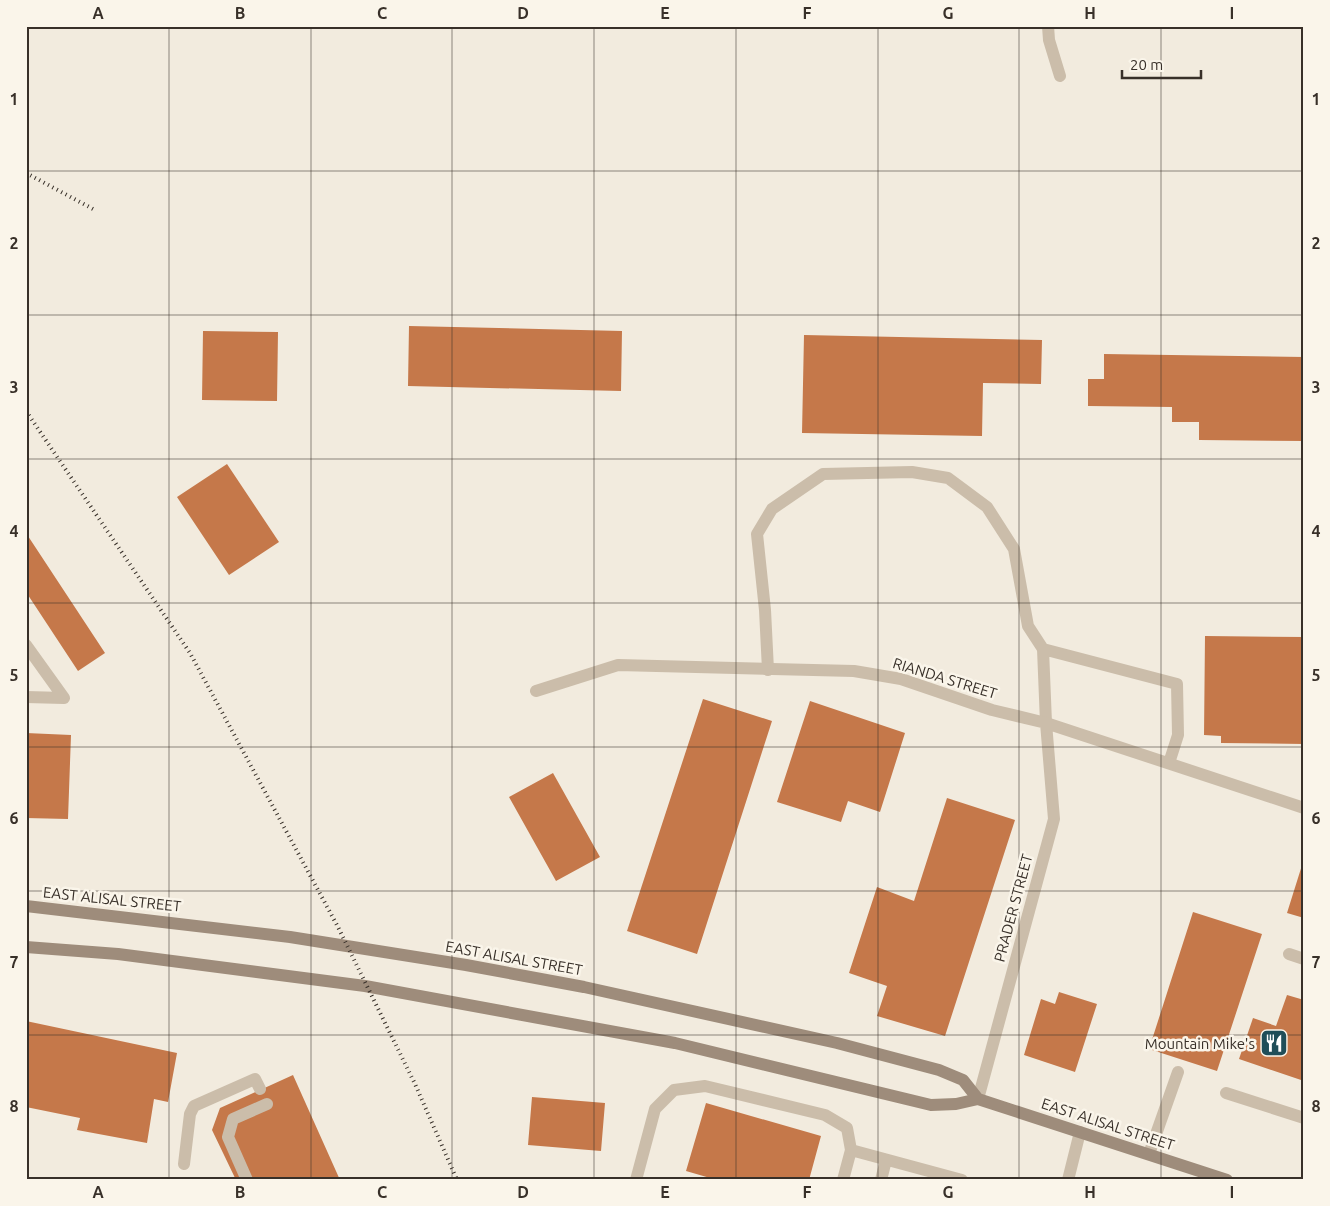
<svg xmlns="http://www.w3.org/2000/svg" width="1330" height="1206" viewBox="0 0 1330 1206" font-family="Ubuntu,sans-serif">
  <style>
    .building { fill: #c5784a }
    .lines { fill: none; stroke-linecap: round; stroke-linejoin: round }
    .service { stroke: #cbbdaa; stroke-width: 12 }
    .minor { stroke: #cbbdaa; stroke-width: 12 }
    .secondary { stroke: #9e8c7b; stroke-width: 12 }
    .rail { stroke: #383029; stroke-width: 4; stroke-dasharray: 1 4; stroke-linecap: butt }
    .grid { fill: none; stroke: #383029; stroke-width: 1; stroke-opacity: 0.55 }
    .labels { text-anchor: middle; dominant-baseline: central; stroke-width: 5; stroke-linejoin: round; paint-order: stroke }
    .street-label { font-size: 15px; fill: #383029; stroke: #faf5ea }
    .poi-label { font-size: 15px; fill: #383029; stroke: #faf5ea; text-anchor: end }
    .neatline { fill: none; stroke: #383029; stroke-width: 2 }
    .grid-label { font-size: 16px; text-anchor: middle; font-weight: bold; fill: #383029 }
  </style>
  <rect width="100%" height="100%" fill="#f2ebde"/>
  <path class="building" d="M 409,326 L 622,331 L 621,391 L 408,386 Z
    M 203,331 L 278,332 L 277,401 L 202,400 Z
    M 804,335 L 1042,340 L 1041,384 L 983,383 L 982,436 L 802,433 Z
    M 1104,354 L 1304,357 L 1304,441 L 1199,440 L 1199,422 L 1172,422 L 1172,407 L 1088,406 L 1088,379 L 1104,379 Z
    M 227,464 L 279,542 L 229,575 L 177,497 Z
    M 26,533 L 105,653 L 78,671 L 26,592 Z
    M 1205,636 L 1304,637 L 1304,744 L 1221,743 L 1221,736 L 1204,735 Z
    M 703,699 L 772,721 L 697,954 L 627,931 Z
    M 810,701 L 905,733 L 880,812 L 848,801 L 841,822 L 777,802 Z
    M 26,733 L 71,735 L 68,819 L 26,818 Z
    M 553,773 L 600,857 L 556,881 L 509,797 Z
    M 947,798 L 1015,820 L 945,1036 L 877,1016 L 887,986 L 849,973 L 877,887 L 914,901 Z
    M 1303,862 L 1304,862 L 1304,918 L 1287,913 Z
    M 1193,912 L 1262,934 L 1217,1071 L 1149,1049 Z
    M 1059,992 L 1097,1004 L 1075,1072 L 1024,1055 L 1041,999 L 1055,1004 Z
    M 1287,995 L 1304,1000 L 1304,1081 L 1239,1059 L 1253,1018 L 1276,1026 Z
    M 26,1021 L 177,1053 L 168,1102 L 154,1099 L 147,1143 L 77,1130 L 80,1118 L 26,1107 Z
    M 293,1075 L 340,1180 L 236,1180 L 212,1130 L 220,1108 Z
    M 532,1097 L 605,1103 L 601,1151 L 528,1145 Z
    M 706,1103 L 821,1136 L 809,1180 L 717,1180 L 686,1171 Z
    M 42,1177 L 83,1178 L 83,1180 L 42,1180 Z"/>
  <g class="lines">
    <path class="service" d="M 26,645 L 64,698 L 26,697
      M 1043,649 L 1177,684 L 1178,735 L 1169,763
      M 768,670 L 765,610 L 757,534 L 772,509 L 823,474 L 912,472 L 948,478 L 987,507 L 1014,549 L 1028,626 L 1043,649 L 1046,723
      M 1289,954 L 1304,959
      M 1226,1093 L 1304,1118
      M 851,1150 L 962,1180
      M 1149,1154 L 1178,1072
      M 184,1164 L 190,1114 L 194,1106 L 255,1079 L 260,1089
      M 247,1180 L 228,1137 L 233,1119 L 267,1104
      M 636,1180 L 655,1109 L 674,1090 L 705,1086 L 825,1115 L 847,1128 L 851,1150 L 843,1180
      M 881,1180 L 886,1160"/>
    <path class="minor" d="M 1048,26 L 1049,40 L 1060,76
      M 536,691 L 618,665 L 854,671 L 901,679 L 992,710 L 1046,723 L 1304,808
      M 978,1099 L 1054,819 L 1046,723
      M 1068,1180 L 1080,1132"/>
    <path class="secondary" d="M 26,906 L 290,937 L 466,965 L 584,987 L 837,1043 L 939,1070 L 963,1080 L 978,1099
      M 26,947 L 118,954 L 365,986 L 675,1043 L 931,1105 L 956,1104 L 978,1099 L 1227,1180"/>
    <path class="rail" d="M 26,173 L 93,209
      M 26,411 L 190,653 L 338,927 L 415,1084 L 457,1180"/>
  </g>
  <path class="grid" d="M 169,26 L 169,1180M 311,26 L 311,1180M 452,26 L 452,1180M 594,26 L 594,1180M 736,26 L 736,1180M 878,26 L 878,1180M 1019,26 L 1019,1180M 1161,26 L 1161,1180M 26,171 L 1304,171M 26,315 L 1304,315M 26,459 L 1304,459M 26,603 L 1304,603M 26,747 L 1304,747M 26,891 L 1304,891M 26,1035 L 1304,1035"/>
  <defs>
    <g id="restaurant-square" transform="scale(1.4375)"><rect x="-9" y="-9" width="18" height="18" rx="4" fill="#1f4e59" stroke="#faf5ea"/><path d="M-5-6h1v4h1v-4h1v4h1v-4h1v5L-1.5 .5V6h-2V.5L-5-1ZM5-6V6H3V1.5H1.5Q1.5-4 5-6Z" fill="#fff"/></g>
  </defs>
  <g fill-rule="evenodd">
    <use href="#restaurant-square" x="1274" y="1043"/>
  </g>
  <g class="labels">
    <g class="street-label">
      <text transform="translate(945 678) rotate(17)">RIANDA STREET</text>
      <text transform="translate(112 899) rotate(6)">EAST ALISAL STREET</text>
      <text transform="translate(1013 908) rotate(-75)">PRADER STREET</text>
      <text transform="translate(514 958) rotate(10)">EAST ALISAL STREET</text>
      <text transform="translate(1108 1124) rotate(18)">EAST ALISAL STREET</text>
    </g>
    <g class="poi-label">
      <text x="1255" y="1043">Mountain Mike's</text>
    </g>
  </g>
  <rect width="1330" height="1206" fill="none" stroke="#faf5ea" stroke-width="55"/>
  <path d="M1122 70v8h79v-8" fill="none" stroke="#383029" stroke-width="2.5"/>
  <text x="1130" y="70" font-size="15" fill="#383029" stroke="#faf5ea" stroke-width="4" paint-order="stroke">20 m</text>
  <rect x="28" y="28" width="1274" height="1150" class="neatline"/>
  <g class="grid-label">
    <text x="98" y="19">A</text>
    <text x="240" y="19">B</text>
    <text x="382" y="19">C</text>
    <text x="523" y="19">D</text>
    <text x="665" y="19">E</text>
    <text x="807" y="19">F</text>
    <text x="948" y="19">G</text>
    <text x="1090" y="19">H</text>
    <text x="1232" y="19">I</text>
    <text x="14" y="105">1</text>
    <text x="1316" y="105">1</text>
    <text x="14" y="249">2</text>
    <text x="1316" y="249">2</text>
    <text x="14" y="393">3</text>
    <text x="1316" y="393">3</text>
    <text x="14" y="537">4</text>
    <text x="1316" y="537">4</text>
    <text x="14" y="681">5</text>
    <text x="1316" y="681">5</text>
    <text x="14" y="824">6</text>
    <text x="1316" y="824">6</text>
    <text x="14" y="968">7</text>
    <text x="1316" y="968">7</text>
    <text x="14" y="1112">8</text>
    <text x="1316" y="1112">8</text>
    <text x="98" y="1198">A</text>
    <text x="240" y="1198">B</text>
    <text x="382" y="1198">C</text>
    <text x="523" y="1198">D</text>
    <text x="665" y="1198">E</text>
    <text x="807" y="1198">F</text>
    <text x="948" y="1198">G</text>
    <text x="1090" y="1198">H</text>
    <text x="1232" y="1198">I</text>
  </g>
</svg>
